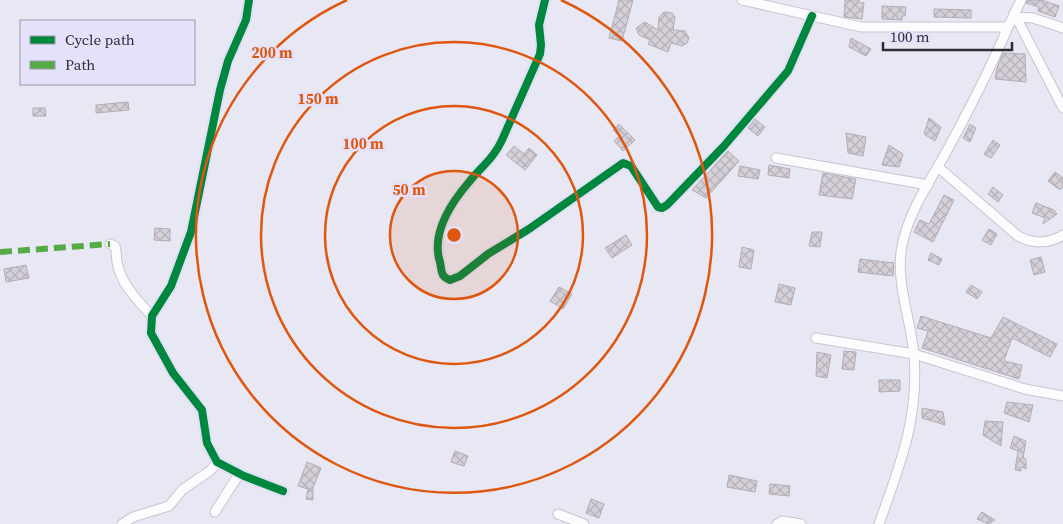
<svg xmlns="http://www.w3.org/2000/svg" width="1063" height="524" viewBox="0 0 1063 524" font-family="'Source Serif 4',serif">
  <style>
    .building { fill: url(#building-cross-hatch); stroke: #b2adb5 }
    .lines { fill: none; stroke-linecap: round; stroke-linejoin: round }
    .minor-casing { stroke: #c7c5d0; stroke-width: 11 }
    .minor { stroke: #fcfbfd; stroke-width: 9 }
    .quiet { stroke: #54ab45; stroke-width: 6; stroke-dasharray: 12 6; stroke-linecap: butt }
    .cycleway-casing { stroke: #e4e1fa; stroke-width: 11 }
    .cycleway { stroke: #00873e; stroke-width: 8 }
    .ring { fill: none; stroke: #df570e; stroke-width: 2.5 }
    .centre { fill: #df570e; stroke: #e4e1fa; stroke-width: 2.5 }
    .ring-label { font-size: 15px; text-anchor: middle; font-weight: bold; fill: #df570e; stroke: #e4e1fa; stroke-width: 5; stroke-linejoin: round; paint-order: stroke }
  </style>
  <defs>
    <pattern id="building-cross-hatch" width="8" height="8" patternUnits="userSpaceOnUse" patternTransform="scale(1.25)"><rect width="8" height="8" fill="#d5cfd8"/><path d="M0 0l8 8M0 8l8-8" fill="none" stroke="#b7b2ba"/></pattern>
  </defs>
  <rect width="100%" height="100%" fill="#e8e7f4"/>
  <path class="building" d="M 619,0 L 633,0 L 622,41 L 609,38 Z
    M 845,0 L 859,0 L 859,2 L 864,3 L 862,19 L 844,17 Z
    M 1027,0 L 1042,0 L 1059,6 L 1055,17 L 1038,11 L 1039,7 L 1026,3 Z
    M 882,6 L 906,7 L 905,16 L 902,16 L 902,20 L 882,19 Z
    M 934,9 L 971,10 L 971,18 L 934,17 Z
    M 664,12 L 672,13 L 675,17 L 673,30 L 685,31 L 689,38 L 687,43 L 682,46 L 671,43 L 668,52 L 648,44 L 650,40 L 639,35 L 636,28 L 645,22 L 658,30 L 659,17 Z
    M 851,38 L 871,49 L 866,56 L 849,47 Z
    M 1003,53 L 1025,54 L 1026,82 L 995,79 L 997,68 Z
    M 128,102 L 129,110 L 96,113 L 96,105 Z
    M 33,108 L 45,108 L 46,116 L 33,116 Z
    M 929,118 L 941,127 L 935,141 L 924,134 Z
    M 755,119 L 765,127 L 758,136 L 748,128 Z
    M 619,124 L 635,140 L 623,151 L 614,141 L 619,136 L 613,130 Z
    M 970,124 L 976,128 L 970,142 L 963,138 Z
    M 846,133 L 866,137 L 863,156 L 848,153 Z
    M 993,140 L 1000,145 L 991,158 L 984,154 Z
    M 889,145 L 903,154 L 899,167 L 882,165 Z
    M 514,146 L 524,154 L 529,148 L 537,155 L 525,170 L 506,155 Z
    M 728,151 L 739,161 L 706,198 L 692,190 Z
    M 769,165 L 790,169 L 789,178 L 768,175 Z
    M 740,166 L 760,170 L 758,179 L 738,176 Z
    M 1055,172 L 1063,178 L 1063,187 L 1060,190 L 1048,181 Z
    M 823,173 L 856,179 L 852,199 L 819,195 Z
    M 993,187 L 1003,195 L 998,202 L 988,194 Z
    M 944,195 L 954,200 L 933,242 L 914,232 L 920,220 L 929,224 Z
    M 1036,203 L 1054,210 L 1057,214 L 1043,224 L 1045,218 L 1032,213 Z
    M 155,228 L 170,229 L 170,241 L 154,240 Z
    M 989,229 L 997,234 L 991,245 L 982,240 Z
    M 812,232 L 822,232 L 820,247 L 809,246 Z
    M 626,235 L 632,245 L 612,258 L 605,248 Z
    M 742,247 L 754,250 L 751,269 L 739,267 Z
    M 931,253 L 942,259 L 939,265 L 928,260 Z
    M 1041,257 L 1045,272 L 1034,275 L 1030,260 Z
    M 860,259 L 894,263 L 893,276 L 858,272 Z
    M 26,265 L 29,278 L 6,282 L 4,269 Z
    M 779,284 L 795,288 L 791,305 L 775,302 Z
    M 971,285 L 982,292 L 977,299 L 966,292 Z
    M 559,287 L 572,294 L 563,309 L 550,301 Z
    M 921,316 L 991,338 L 1003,317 L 1057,344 L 1050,357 L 1012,338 L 1004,361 L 1022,365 L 1019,379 L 922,348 L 928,331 L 917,328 Z
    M 844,351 L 856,352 L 854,370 L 842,369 Z
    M 817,352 L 831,355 L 827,378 L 816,376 Z
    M 879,380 L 900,380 L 900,391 L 879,392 Z
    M 1007,402 L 1033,405 L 1029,422 L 1004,413 Z
    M 922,408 L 943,412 L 945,425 L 922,418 Z
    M 985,421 L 1003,422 L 1001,446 L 983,435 Z
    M 1014,436 L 1026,441 L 1023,458 L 1026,459 L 1026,469 L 1021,467 L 1021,471 L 1015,470 L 1018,451 L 1010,448 Z
    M 455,451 L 468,456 L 464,466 L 451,462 Z
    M 307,462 L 321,468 L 313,488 L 313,500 L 306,499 L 308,489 L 298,486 Z
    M 729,475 L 757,481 L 755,492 L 727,487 Z
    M 770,484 L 790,486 L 789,496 L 769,494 Z
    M 591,499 L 604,504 L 599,518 L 586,513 Z
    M 982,512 L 995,520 L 989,524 L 977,519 Z"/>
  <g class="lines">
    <g class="minor-casing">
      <path id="minor" d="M 249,0 L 246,20 L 228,61 L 220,90 L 191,232 L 171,286 L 152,316 L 151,333 L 173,373 L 202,410 L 207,443 L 217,462 L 244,476 L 283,491
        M 545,0 L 539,25 L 541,45 L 540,54 L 502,140 C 494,158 481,167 469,182 C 451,203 431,234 440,262 C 442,271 440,276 450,280 L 460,276 L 488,254 L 529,229 L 623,163 L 631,166 L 658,207 L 662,208 L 667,205 L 724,146 L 788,71 L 812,16
        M 742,0 L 861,27 L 1008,27 L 1021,0
        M 1014,13 L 1063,108
        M 1017,17 L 1033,18 L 1063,28
        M 776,158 L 928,185
        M 938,167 L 1018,236 C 1032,244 1049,244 1063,235
        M 110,244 L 115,246 C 117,252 116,257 117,262 C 120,283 138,301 152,316
        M 816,338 L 914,354 L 1025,389 L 1063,396
        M 215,512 L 239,474
        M 558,514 L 584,524
        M 122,524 L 133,517 L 169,506 L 182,490 L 211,470 L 217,462
        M 777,524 L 782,521 L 801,524
        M 879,524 C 900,465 919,419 914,355 C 911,319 895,282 902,246 C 908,214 928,184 944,156 C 967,114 989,72 1008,27"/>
    </g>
    <use href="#minor" class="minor"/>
    <path class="quiet" d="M 0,252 L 110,244"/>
    <g class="cycleway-casing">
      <path id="cycleway" d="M 249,0 L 246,20 L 228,61 L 220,90 L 191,232 L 171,286 L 152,316 L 151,333 L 173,373 L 202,410 L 207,443 L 217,462 L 244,476 L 283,491
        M 545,0 L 539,25 L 541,45 L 540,54 L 502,140 C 494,158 481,167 469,182 C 451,203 431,234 440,262 C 442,271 440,276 450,280 L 460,276 L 488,254 L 529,229 L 623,163 L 631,166 L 658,207 L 662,208 L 667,205 L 724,146 L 788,71 L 812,16"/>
    </g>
    <use href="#cycleway" class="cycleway"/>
  </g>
  <circle cx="454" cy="235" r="64" fill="#df570e" fill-opacity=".12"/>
  <g class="ring">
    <circle cx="454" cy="235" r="64"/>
    <circle cx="454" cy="235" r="129"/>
    <circle cx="454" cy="235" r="193"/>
    <path d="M561 0A258 258 0 1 1 347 0"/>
  </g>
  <circle cx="454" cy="235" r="8" class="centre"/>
  <g class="ring-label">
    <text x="272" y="58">200 m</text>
    <text x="318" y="104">150 m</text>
    <text x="363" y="149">100 m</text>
    <text x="409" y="195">50 m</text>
  </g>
  <rect x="20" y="20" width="175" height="65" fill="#e4e1fa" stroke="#9b99ac"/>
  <rect x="30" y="36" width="25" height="8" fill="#00873e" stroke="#9b99ac"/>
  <text x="65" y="45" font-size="15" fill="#2e2d37">Cycle path</text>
  <rect x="30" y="61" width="25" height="8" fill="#54ab45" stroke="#9b99ac"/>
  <text x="65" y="70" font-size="15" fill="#2e2d37">Path</text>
  <path d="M883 42v8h129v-8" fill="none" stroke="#2e2d37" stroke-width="2.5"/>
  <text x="890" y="42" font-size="15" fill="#2e2d37" stroke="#e4e1fa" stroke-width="4" paint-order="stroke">100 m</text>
</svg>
